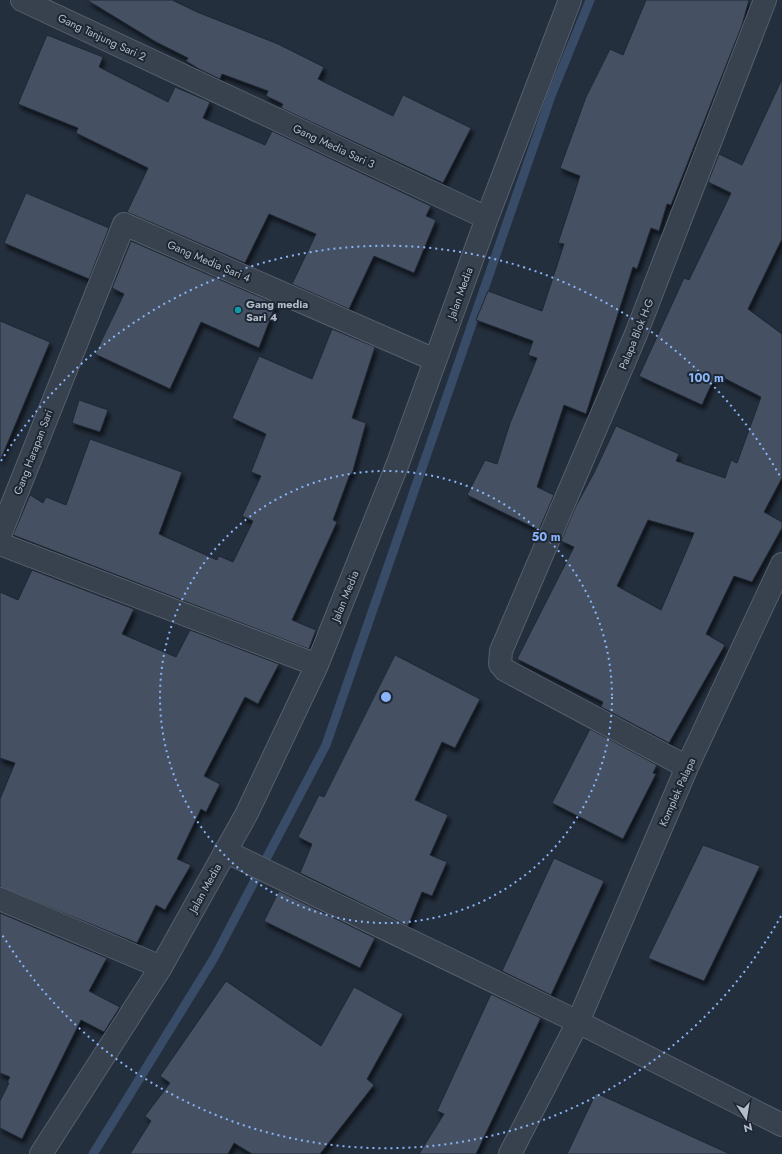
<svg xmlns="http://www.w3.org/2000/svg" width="782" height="1154" viewBox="0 0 782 1154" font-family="Jost,sans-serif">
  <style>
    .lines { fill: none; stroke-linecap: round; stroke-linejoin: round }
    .stream { stroke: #394c67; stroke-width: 9 }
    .building { fill: #455162; stroke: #1f2835; fill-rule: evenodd; filter: url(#shadow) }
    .minor-casing { stroke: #565f6c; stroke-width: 24 }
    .minor { stroke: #38414e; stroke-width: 22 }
    .ring { fill: none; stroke: #8ab4f8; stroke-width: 2; stroke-dasharray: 2 4 }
    .culture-dot { fill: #0f9aa8; stroke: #1d2633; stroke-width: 1.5 }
    .labels { text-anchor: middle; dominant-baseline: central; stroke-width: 4; stroke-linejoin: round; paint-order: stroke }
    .street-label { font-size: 11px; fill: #b4bcc9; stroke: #1d2633 }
    .poi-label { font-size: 11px; font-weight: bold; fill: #b4bcc9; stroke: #1d2633; text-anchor: start }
    .centre { fill: #8ab4f8; stroke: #1d2633; stroke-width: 2 }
    .ring-label { font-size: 12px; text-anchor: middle; font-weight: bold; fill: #8ab4f8; stroke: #1d2633; stroke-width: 4; stroke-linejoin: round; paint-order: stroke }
  </style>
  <defs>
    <filter id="shadow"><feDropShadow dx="2.5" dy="4.5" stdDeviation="2" flood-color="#0009"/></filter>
  </defs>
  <rect width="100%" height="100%" fill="#242f3e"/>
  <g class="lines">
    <path class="stream" d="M 93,1154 L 214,958 L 326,745 L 551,96 L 590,0"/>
  </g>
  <path class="building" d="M 87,0 L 172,0 L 197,12 L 278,44 L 324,67 L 318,79 L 393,116 L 403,95 L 471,128 L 443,183 L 281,108 L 283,104 L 266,96 L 268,91 L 222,74 L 220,79 L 199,69 L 186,61 L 188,58 L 156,42 Z
    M 646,0 L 749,0 L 742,25 L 671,205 L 667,204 L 659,231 L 651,228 L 637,269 L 633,267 L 586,414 L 564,405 L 537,487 L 554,495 L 539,530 L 467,495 L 485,460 L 497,464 L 510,423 L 537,358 L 528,355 L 533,341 L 476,320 L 488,291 L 542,311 L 564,244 L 558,243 L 580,176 L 560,168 L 586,97 L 610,49 L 623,55 Z
    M 47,35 L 103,57 L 99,67 L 168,102 L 175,87 L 210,102 L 203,118 L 265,145 L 272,131 L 431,206 L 426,216 L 436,220 L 414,273 L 374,256 L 349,309 L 292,284 L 316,234 L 269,214 L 245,263 L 127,212 L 148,168 L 76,133 L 78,128 L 18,104 Z
    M 782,79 L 782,239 L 748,309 L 782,334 L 782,478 L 764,512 L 782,522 L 782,528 L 752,582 L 734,576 L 706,634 L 725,645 L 669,743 L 601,707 L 603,702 L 517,659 L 574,547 L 561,541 L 576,506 L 595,471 L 616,426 L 679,454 L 676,461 L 725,478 L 731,460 L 737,463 L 761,397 L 716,374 L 702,405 L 639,376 L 684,278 L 689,280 L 731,193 L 708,182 L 719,154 L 742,165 ZM 648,520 L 694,533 L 661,610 L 617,586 Z
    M 26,193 L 109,228 L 89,279 L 4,243 Z
    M 131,241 L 276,304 L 259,348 L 201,322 L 170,389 L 95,354 L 124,294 L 112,288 Z
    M 0,321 L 50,342 L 0,461 Z
    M 332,329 L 375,347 L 352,418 L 366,423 L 352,474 L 350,474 L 333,520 L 337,522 L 292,620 L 316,630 L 309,649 L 13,535 L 30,495 L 43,503 L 46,497 L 66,505 L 90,439 L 182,472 L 159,534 L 217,560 L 219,556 L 233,562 L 253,521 L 242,516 L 261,476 L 251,472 L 266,434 L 232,418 L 259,356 L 312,379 Z
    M 79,400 L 108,410 L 100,432 L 72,423 Z
    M 32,570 L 134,609 L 122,634 L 176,657 L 190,630 L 279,664 L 258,704 L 245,697 L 204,776 L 220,784 L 206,812 L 201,809 L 177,859 L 191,865 L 165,910 L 156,905 L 137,943 L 0,887 L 0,799 L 15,763 L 0,758 L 0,592 L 18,600 Z
    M 395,655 L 480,699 L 455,748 L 442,742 L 415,800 L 448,815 L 430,855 L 447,862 L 432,896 L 422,892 L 408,926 L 300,873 L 312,844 L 298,837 L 319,795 L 324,797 Z
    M 590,729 L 657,765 L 653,773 L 656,774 L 623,839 L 552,803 Z
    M 703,845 L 760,866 L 704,981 L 648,958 Z
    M 554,858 L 604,881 L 551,995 L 502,971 Z
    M 279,891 L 375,938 L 360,968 L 264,921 Z
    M 0,913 L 107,958 L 89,991 L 120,1007 L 104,1032 L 81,1020 L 22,1139 L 0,1128 L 0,1101 L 9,1083 L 7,1083 L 10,1077 L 0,1073 Z
    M 226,981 L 321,1046 L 354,987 L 403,1014 L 367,1079 L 374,1085 L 320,1154 L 252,1154 L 234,1143 L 228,1154 L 130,1154 L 151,1121 L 145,1116 L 170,1083 L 160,1076 Z
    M 491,994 L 541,1018 L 538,1024 L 476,1154 L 419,1154 L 444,1114 L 437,1111 Z
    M 596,1093 L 730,1154 L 567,1154 Z"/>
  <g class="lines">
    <g class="minor-casing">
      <path id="minor" d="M 22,0 L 487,218
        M 0,535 L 124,224 L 435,360
        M 0,544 L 317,665
        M 687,767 L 505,670 L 500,664 L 501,651 L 636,334 L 765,0
        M 225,851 L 578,1022 L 782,1125
        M 0,899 L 161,967
        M 41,1154 L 161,967 L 247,813 L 317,665 L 398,463 L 487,218 L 570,0
        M 510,1154 L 578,1022 L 687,767 L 782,564"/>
    </g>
    <use href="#minor" class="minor"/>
  </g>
  <g class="ring">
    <circle cx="386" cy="697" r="226"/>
    <path d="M781 916A452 452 0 0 1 1 933M1 461A452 452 0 0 1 781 478"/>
  </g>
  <circle class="culture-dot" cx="238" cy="310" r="4"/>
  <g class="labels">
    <g class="street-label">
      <text transform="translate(102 37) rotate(25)">Gang Tanjung Sari 2</text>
      <text transform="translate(334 146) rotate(25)">Gang Media Sari 3</text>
      <text transform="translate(209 261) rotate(23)">Gang Media Sari 4</text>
      <text transform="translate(460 293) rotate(-70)">Jalan Media</text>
      <text transform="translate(636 334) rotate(-68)">Palapa Blok H-G</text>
      <text transform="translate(33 452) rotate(-69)">Gang Harapan Sari</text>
      <text transform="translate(345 596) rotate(-68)">Jalan Media</text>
      <text transform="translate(677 792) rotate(-66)">Komplek Palapa</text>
      <text transform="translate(205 888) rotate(-61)">Jalan Media</text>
    </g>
    <g class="poi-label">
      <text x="246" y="304">Gang media<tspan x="246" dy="13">Sari 4</tspan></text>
    </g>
  </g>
  <circle cx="386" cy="697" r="6" class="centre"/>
  <g class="ring-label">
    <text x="706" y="382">100 m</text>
    <text x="546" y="541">50 m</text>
  </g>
  <g transform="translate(746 1118) rotate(168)" stroke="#1d2633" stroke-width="3" paint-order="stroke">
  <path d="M0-3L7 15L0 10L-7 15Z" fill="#b4bcc9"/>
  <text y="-6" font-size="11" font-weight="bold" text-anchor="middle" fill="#b4bcc9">N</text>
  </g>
</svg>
